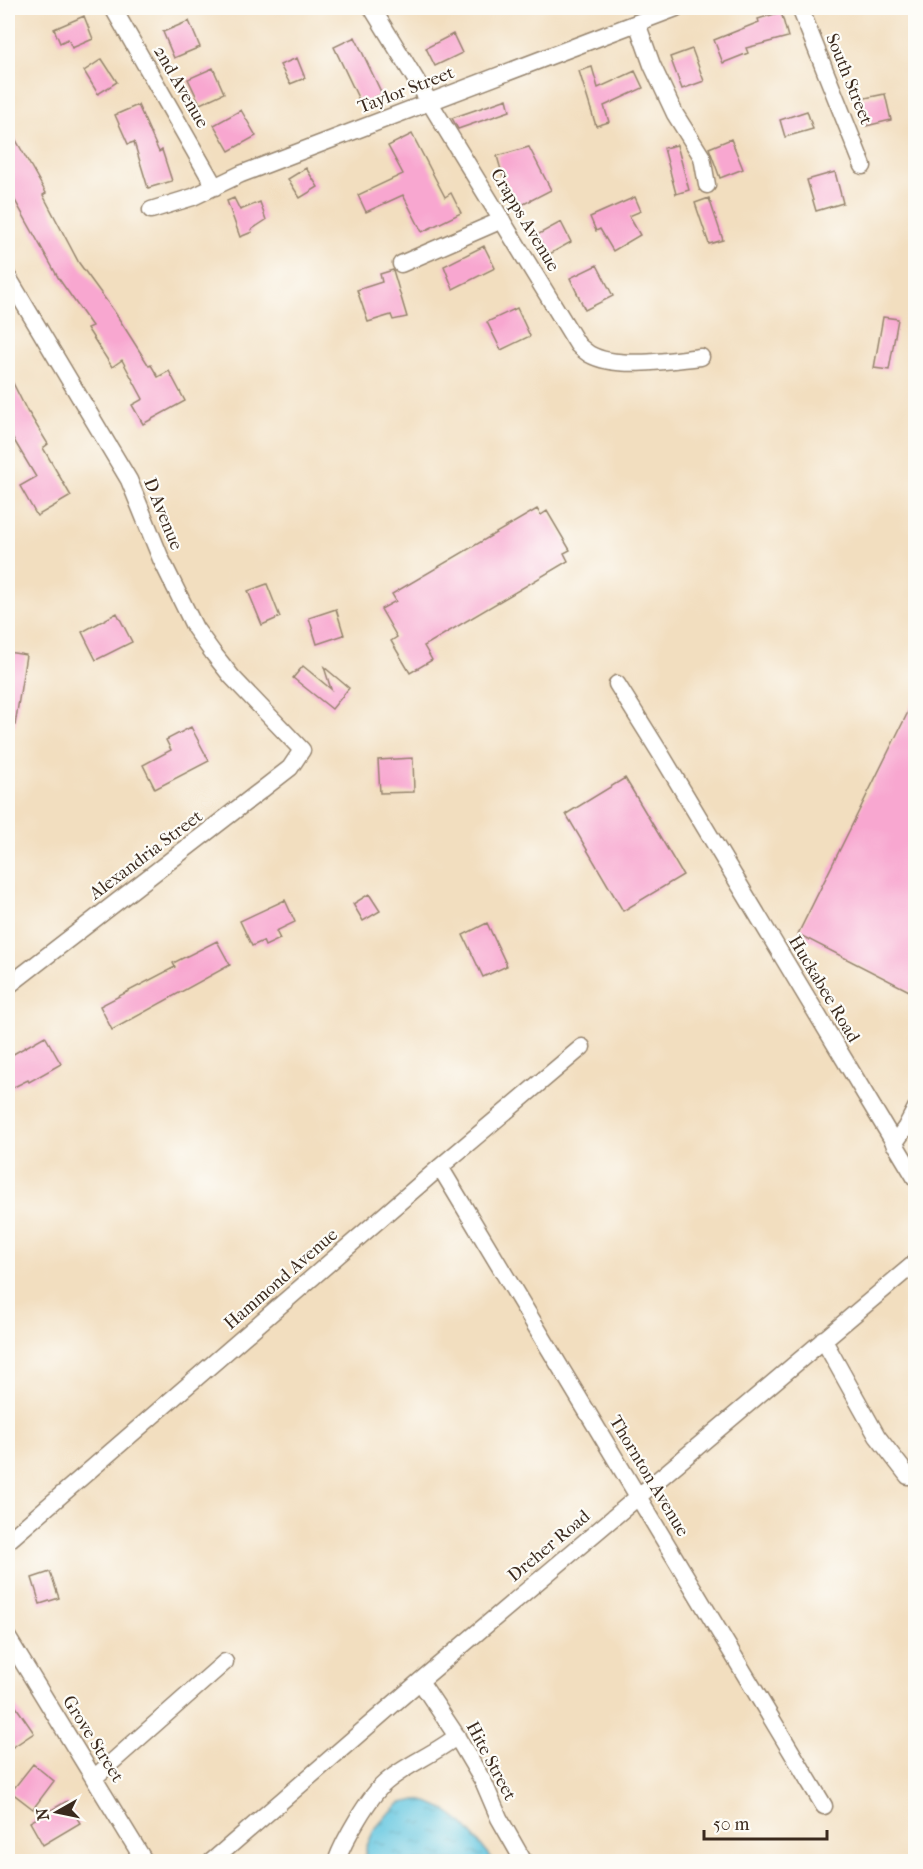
<svg xmlns="http://www.w3.org/2000/svg" width="923" height="1869" viewBox="0 0 923 1869" font-family="'IM FELL French Canon',serif">
  <style>
    .water { fill: url(#water-ripples); stroke: #4e787f; stroke-width: 1.5 }
    .building { fill: #f8a7d0 }
    .lines { fill: none; stroke-linecap: round; stroke-linejoin: round }
    .minor-casing { stroke: #96846e; stroke-width: 19 }
    .minor { stroke: #fff; stroke-width: 16 }
    .labels { text-anchor: middle; dominant-baseline: central; stroke-width: 4.5; stroke-linejoin: round; paint-order: stroke }
    .street-label { font-size: 18px; fill: #3b2a1e; stroke: #fdfcf7 }
  </style>
  <defs>
    <pattern id="water-ripples" width="26" height="14" patternUnits="userSpaceOnUse" patternTransform="scale(1.5)"><rect width="26" height="14" fill="#62c6e0"/><path d="M2 4q2-2 4 0t4 0M15 11q2-2 4 0t4 0" fill="none" stroke="#52a1b5"/></pattern>
  </defs>
  <rect width="100%" height="100%" fill="#fdfcf7"/>
  <filter id="ink" filterUnits="userSpaceOnUse"><feTurbulence type="fractalNoise" baseFrequency=".0167" numOctaves="2"/><feDisplacementMap in="SourceGraphic" scale="12" xChannelSelector="R" yChannelSelector="G"/><feConvolveMatrix kernelMatrix="1 2 1 2 8 2 1 2 1" color-interpolation-filters="sRGB"/></filter>
  <filter id="wash" filterUnits="userSpaceOnUse"><feTurbulence type="fractalNoise" baseFrequency=".008" numOctaves="4" result="noise"/><feDisplacementMap in="SourceGraphic" scale="24" xChannelSelector="R" yChannelSelector="G"/><feGaussianBlur stdDeviation="1.35" result="paint"/><feColorMatrix in="noise" values="0 0 0 0 0 0 0 0 0 0 0 0 0 0 0 0 0 1.4 0 .05"/><feComposite in="paint" operator="in"/></filter>
  <g filter="url(#wash)">
    <rect width="100%" height="100%" fill="#f2debf"/>
    <path class="water" d="M 417,1800 C 453,1805 473,1834 493,1861 L 365,1861 L 366,1848 L 374,1830 L 387,1815 L 401,1803 Z"/>
    <g id="blocks">
      <path class="building" d="M 781,12 L 788,37 L 746,48 L 748,53 L 723,63 L 714,40 L 759,22 L 758,19 Z
        M 84,16 L 93,39 L 72,48 L 68,39 L 60,43 L 54,29 Z
        M 189,21 L 200,47 L 174,58 L 163,32 Z
        M 453,34 L 462,53 L 435,66 L 426,48 Z
        M 355,37 L 382,94 L 361,104 L 334,47 Z
        M 692,49 L 704,81 L 682,89 L 670,57 Z
        M 297,58 L 305,78 L 290,84 L 280,65 Z
        M 102,59 L 117,82 L 98,94 L 84,71 Z
        M 592,67 L 598,88 L 635,71 L 643,88 L 604,106 L 609,122 L 596,126 L 579,71 Z
        M 213,68 L 224,93 L 200,104 L 188,79 Z
        M 885,94 L 891,120 L 866,126 L 860,99 Z
        M 507,99 L 510,111 L 458,129 L 452,118 Z
        M 138,105 L 159,152 L 162,150 L 172,181 L 148,188 L 134,142 L 128,144 L 115,115 Z
        M 241,110 L 256,136 L 229,151 L 214,125 Z
        M 807,111 L 813,129 L 785,137 L 780,120 Z
        M 8,126 L 46,193 L 43,195 L 79,263 L 114,311 L 149,366 L 151,365 L 158,377 L 169,371 L 185,401 L 143,424 L 132,405 L 143,399 L 122,360 L 112,367 L 87,328 L 92,326 L 59,279 L 8,188 Z
        M 412,134 L 445,197 L 451,193 L 461,213 L 422,232 L 403,195 L 366,212 L 358,195 L 403,174 L 388,146 Z
        M 731,139 L 743,169 L 720,178 L 709,148 Z
        M 677,145 L 689,190 L 676,194 L 664,148 Z
        M 529,147 L 551,190 L 518,207 L 503,177 L 497,156 Z
        M 306,168 L 318,187 L 300,198 L 288,179 Z
        M 835,172 L 843,203 L 816,211 L 807,180 Z
        M 635,197 L 641,211 L 629,216 L 640,235 L 613,251 L 600,229 L 596,231 L 590,217 Z
        M 234,198 L 240,210 L 260,202 L 266,220 L 251,230 L 252,232 L 240,237 L 227,201 Z
        M 709,198 L 723,240 L 709,244 L 695,203 Z
        M 561,222 L 571,242 L 548,255 L 537,235 Z
        M 484,246 L 495,268 L 453,289 L 444,266 Z
        M 597,265 L 613,296 L 585,310 L 570,278 Z
        M 393,270 L 407,317 L 393,320 L 391,315 L 368,322 L 357,290 L 382,282 L 380,274 Z
        M 517,308 L 530,336 L 501,350 L 487,322 Z
        M 883,317 L 898,319 L 889,370 L 874,368 Z
        M 8,373 L 28,413 L 29,413 L 48,444 L 43,448 L 71,496 L 37,516 L 20,486 L 36,477 L 8,430 Z
        M 537,509 L 541,515 L 547,511 L 570,550 L 564,553 L 568,561 L 424,646 L 432,660 L 410,673 L 391,641 L 397,637 L 381,609 L 396,601 L 392,594 Z
        M 267,584 L 280,617 L 262,625 L 248,591 Z
        M 336,609 L 344,635 L 317,644 L 309,618 Z
        M 117,613 L 132,642 L 96,660 L 82,632 Z
        M 8,652 L 26,655 L 15,725 L 8,725 Z
        M 303,666 L 331,689 L 324,667 L 349,688 L 332,709 L 293,678 Z
        M 915,698 L 915,994 L 798,934 Z
        M 191,727 L 209,761 L 155,789 L 143,765 L 171,750 L 166,740 Z
        M 413,758 L 414,792 L 380,793 L 378,760 Z
        M 625,778 L 683,875 L 623,911 L 566,814 Z
        M 369,894 L 380,911 L 363,921 L 353,904 Z
        M 285,900 L 295,922 L 276,931 L 280,939 L 265,946 L 263,941 L 252,946 L 240,921 Z
        M 487,923 L 507,966 L 483,977 L 463,935 Z
        M 217,941 L 230,965 L 112,1030 L 100,1006 L 175,967 L 173,963 Z
        M 45,1036 L 61,1064 L 29,1082 L 28,1080 L 8,1090 L 8,1057 Z
        M 50,1572 L 59,1598 L 40,1604 L 32,1578 Z
        M 8,1695 L 34,1733 L 13,1747 L 8,1739 Z
        M 33,1764 L 54,1781 L 33,1809 L 11,1792 Z
        M 67,1801 L 80,1823 L 43,1845 L 30,1822 Z"/>
    </g>
  </g>
  <g filter="url(#ink)">
    <use href="#blocks" fill-opacity="0" stroke="#96846e" stroke-width="1.5"/>
    <g class="lines">
      <g class="minor-casing">
        <path id="minor" d="M 113,8 L 215,187
          M 372,8 L 578,345 C 581,348 585,351 589,354 C 617,370 670,360 701,357
          M 800,8 L 863,166
          M 637,23 L 652,65 L 675,114 L 702,157 L 707,185
          M 151,210 L 193,197 L 241,174 L 676,8
          M 401,264 L 502,220
          M 8,277 L 129,480 L 161,559 L 195,628 L 213,653 L 232,677 L 302,750 L 290,768 L 8,986
          M 617,684 L 662,756 L 916,1179
          M 894,1144 L 906,1127 L 916,1108
          M 440,1167 L 824,1806
          M 823,1339 L 877,1436 L 908,1476 L 916,1474
          M 8,1541 L 440,1167 L 582,1047
          M 8,1638 L 145,1862
          M 420,1681 L 454,1732 L 484,1783 L 499,1818 L 524,1862
          M 94,1778 L 225,1662
          M 211,1862 L 420,1681 L 916,1262
          M 336,1862 C 344,1840 369,1796 386,1782 C 407,1764 435,1754 457,1736"/>
      </g>
      <use href="#minor" class="minor"/>
    </g>
  </g>
  <g class="labels">
    <g class="street-label">
      <text transform="translate(849 79) rotate(68)">South Street</text>
      <text transform="translate(181 87) rotate(60)">2nd Avenue</text>
      <text transform="translate(406 90) rotate(-21)">Taylor Street</text>
      <text transform="translate(525 220) rotate(59)">Crapps Avenue</text>
      <text transform="translate(163 514) rotate(68)">D Avenue</text>
      <text transform="translate(146 855) rotate(-37)">Alexandria Street</text>
      <text transform="translate(824 989) rotate(59)">Huckabee Road</text>
      <text transform="translate(281 1279) rotate(-41)">Hammond Avenue</text>
      <text transform="translate(649 1476) rotate(59)">Thornton Avenue</text>
      <text transform="translate(549 1546) rotate(-40)">Dreher Road</text>
      <text transform="translate(93 1739) rotate(58)">Grove Street</text>
      <text transform="translate(491 1761) rotate(62)">Hite Street</text>
    </g>
  </g>
  <rect width="923" height="1869" fill="none" stroke="#fdfcf7" stroke-width="30"/>
  <g transform="translate(57 1812) rotate(261)" stroke="#fdfcf7" stroke-width="4.5" paint-order="stroke">
  <path d="M0-4.5L10 22L0 15L-10 22Z" fill="#3b2a1e"/>
  <text y="-9" font-size="16" font-weight="bold" text-anchor="middle" fill="#3b2a1e">N</text>
  </g>
  <path d="M704 1830v9h123v-9" fill="none" stroke="#3b2a1e" stroke-width="3"/>
  <text x="713" y="1830" font-size="18" fill="#3b2a1e" stroke="#fdfcf7" stroke-width="4.5" paint-order="stroke">50 m</text>
</svg>
